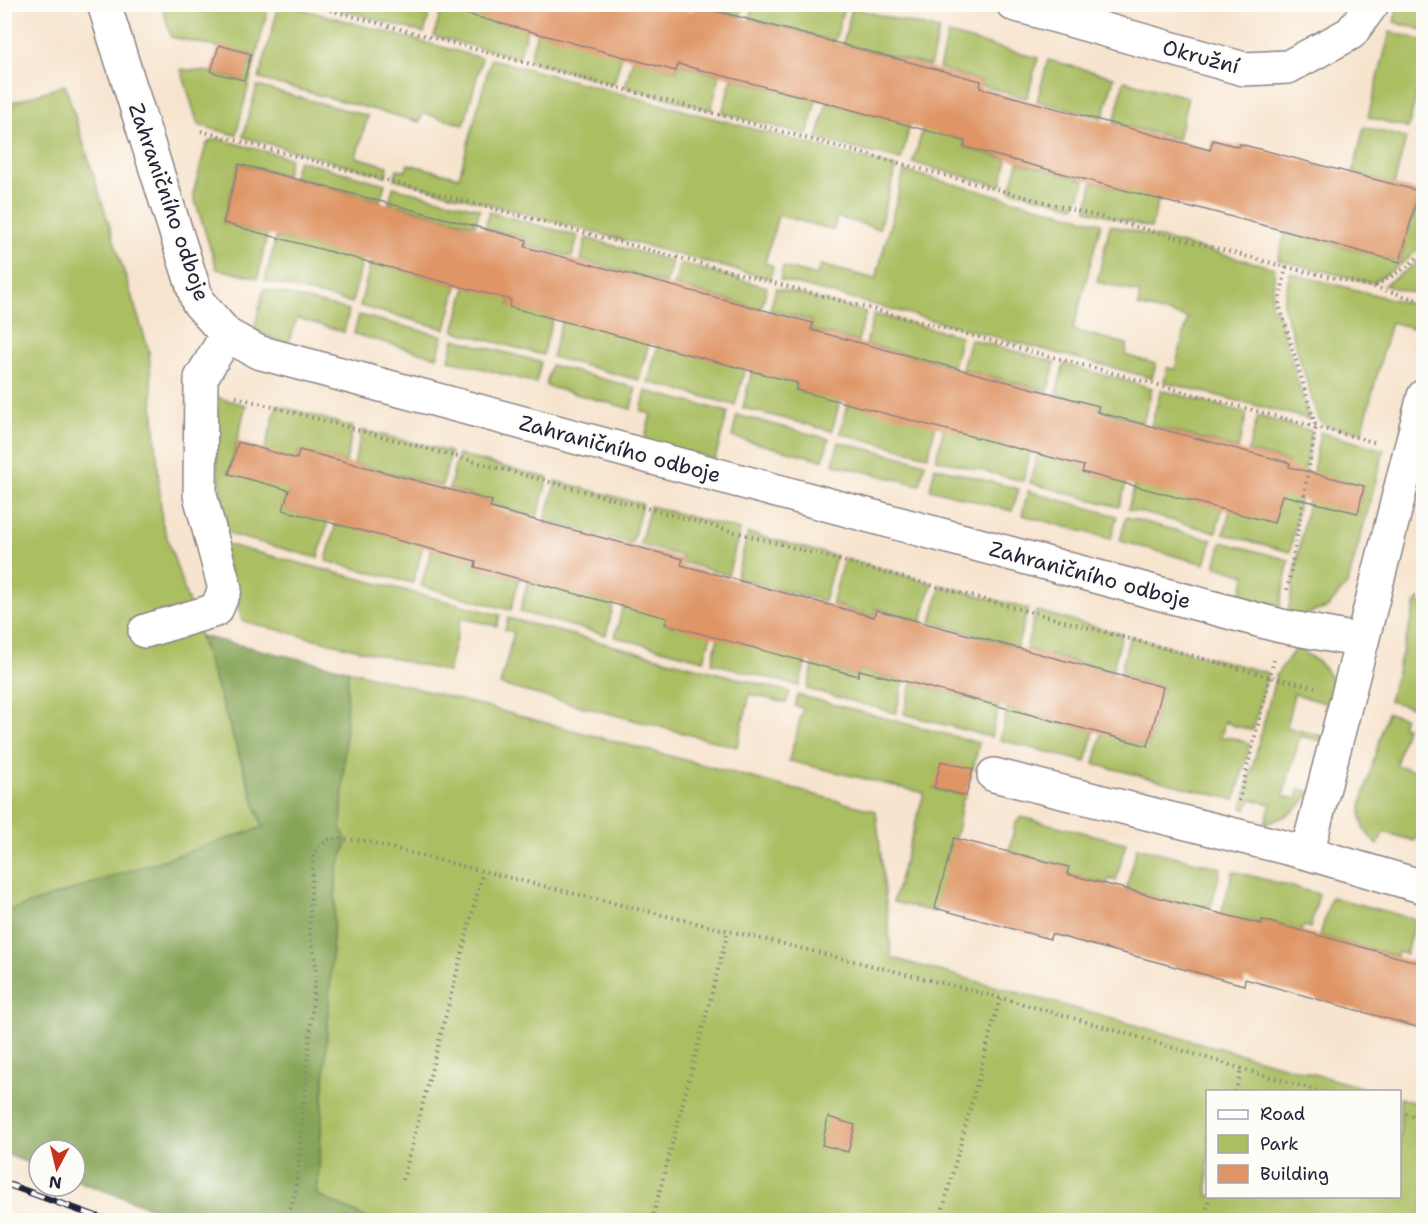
<svg xmlns="http://www.w3.org/2000/svg" width="1428" height="1225" viewBox="0 0 1428 1225" font-family="'Shantell Sans',sans-serif">
  <style>
    .green { fill: #aabe62; stroke: #66704e; stroke-width: 1.5; fill-rule: evenodd }
    .forest { fill: #87a558; stroke: #54644a; stroke-width: 1.5 }
    .building { fill: #df9566 }
    .lines { fill: none; stroke-linecap: round; stroke-linejoin: round }
    .minor-casing { stroke: #8c8384; stroke-width: 36 }
    .path { stroke: #8c8384; stroke-width: 4; stroke-dasharray: 1.5 4.5; stroke-linecap: butt }
    .minor { stroke: #fff; stroke-width: 33 }
    .rail-casing { stroke: #22223b; stroke-width: 7 }
    .rail { stroke: #fdfcf7; stroke-width: 4.5; stroke-dasharray: 14; stroke-linecap: butt }
    .labels { text-anchor: middle; dominant-baseline: central; stroke-width: 4.5; stroke-linejoin: round; paint-order: stroke }
    .street-label { font-size: 21px; fill: #22223b; stroke: #fdfcf7 }
  </style>
  <rect width="100%" height="100%" fill="#fdfcf7"/>
  <filter id="ink" filterUnits="userSpaceOnUse"><feTurbulence type="fractalNoise" baseFrequency=".0167" numOctaves="2"/><feDisplacementMap in="SourceGraphic" scale="12" xChannelSelector="R" yChannelSelector="G"/><feConvolveMatrix kernelMatrix="1 2 1 2 8 2 1 2 1" color-interpolation-filters="sRGB"/></filter>
  <filter id="wash" filterUnits="userSpaceOnUse"><feTurbulence type="fractalNoise" baseFrequency=".008" numOctaves="4" result="noise"/><feDisplacementMap in="SourceGraphic" scale="24" xChannelSelector="R" yChannelSelector="G"/><feGaussianBlur stdDeviation="1.35" result="paint"/><feColorMatrix in="noise" values="0 0 0 0 0 0 0 0 0 0 0 0 0 0 0 0 0 1.4 0 .05"/><feComposite in="paint" operator="in"/></filter>
  <g filter="url(#wash)">
    <rect width="100%" height="100%" fill="#f7e4ce"/>
    <path class="green" d="M 339,4 L 431,4 L 432,5 L 424,33 L 338,9 Z
      M 162,5 L 269,5 L 236,135 L 198,125 L 181,69 L 211,72 L 243,80 L 251,54 L 171,37 Z
      M 279,5 L 287,5 L 482,58 L 464,125 L 423,113 L 420,122 L 259,79 Z
      M 698,5 L 744,5 L 740,17 Z
      M 840,5 L 844,6 L 835,41 L 750,19 L 754,5 Z
      M 1398,5 L 1423,5 L 1423,30 L 1394,22 Z
      M 442,7 L 527,29 L 519,58 L 434,36 Z
      M 852,8 L 939,30 L 930,66 L 843,44 Z
      M 537,32 L 622,54 L 614,84 L 529,61 Z
      M 1390,32 L 1423,40 L 1423,70 L 1408,128 L 1368,117 Z
      M 948,34 L 1038,58 L 1027,98 L 979,85 L 981,81 L 939,68 Z
      M 633,58 L 676,71 L 678,64 L 720,75 L 711,110 L 625,87 Z
      M 491,59 L 896,167 L 879,229 L 837,217 L 834,230 L 778,215 L 765,263 L 773,266 L 770,279 L 394,179 L 397,169 L 406,171 L 408,164 L 459,177 Z
      M 1048,60 L 1114,77 L 1103,118 L 1037,101 Z
      M 732,78 L 816,100 L 807,135 L 722,113 Z
      M 1124,81 L 1188,97 L 1178,139 L 1114,123 Z
      M 65,85 L 149,351 L 162,522 L 263,828 L 5,912 L 4,105 Z
      M 257,86 L 368,116 L 356,157 L 388,166 L 386,176 L 243,137 Z
      M 827,103 L 910,125 L 901,160 L 817,139 Z
      M 1364,127 L 1406,138 L 1394,185 L 1353,173 Z
      M 923,128 L 965,141 L 964,147 L 1007,159 L 1001,186 L 913,163 Z
      M 219,139 L 290,158 L 286,175 L 239,164 L 223,223 L 267,234 L 258,278 L 217,269 L 193,194 L 206,145 L 211,140 Z
      M 298,160 L 385,184 L 380,201 L 293,177 Z
      M 1018,162 L 1084,180 L 1085,182 L 1075,206 L 1010,190 Z
      M 904,171 L 1101,223 L 1073,330 L 1127,344 L 1125,355 L 1156,364 L 1152,378 L 780,280 L 783,267 L 817,276 L 820,265 L 876,279 Z
      M 1094,182 L 1159,198 L 1151,228 L 1087,210 L 1092,183 Z
      M 393,187 L 480,209 L 475,225 L 389,203 Z
      M 1419,192 L 1423,193 L 1423,244 L 1403,263 L 1372,283 L 1278,260 L 1286,231 L 1400,262 Z
      M 489,212 L 578,236 L 572,257 L 525,245 L 526,238 L 485,228 Z
      M 1110,225 L 1275,268 L 1271,308 L 1277,310 L 1309,419 L 1164,382 L 1167,368 L 1175,369 L 1188,318 L 1138,306 L 1140,293 L 1097,282 Z
      M 276,237 L 363,259 L 352,303 L 265,281 Z
      M 586,238 L 672,261 L 666,283 L 581,260 Z
      M 1423,255 L 1423,296 L 1384,285 L 1410,268 Z
      M 371,262 L 457,285 L 446,329 L 360,306 Z
      M 680,263 L 767,287 L 761,309 L 674,285 Z
      M 1290,273 L 1423,307 L 1416,329 L 1391,322 L 1362,432 L 1326,426 L 1318,419 L 1283,304 Z
      M 466,287 L 511,299 L 509,306 L 553,318 L 543,355 L 454,331 Z
      M 776,288 L 866,312 L 858,341 L 811,330 L 812,321 L 770,310 Z
      M 264,289 L 349,310 L 344,332 L 297,318 L 288,345 L 254,330 Z
      M 874,314 L 961,336 L 953,366 L 866,344 Z
      M 359,315 L 443,336 L 437,357 L 354,334 Z
      M 562,320 L 649,343 L 639,380 L 552,357 Z
      M 454,339 L 541,362 L 536,383 L 449,360 Z
      M 970,339 L 1055,362 L 1048,391 L 962,369 Z
      M 658,345 L 745,368 L 735,405 L 648,382 Z
      M 1064,364 L 1152,388 L 1143,423 L 1098,410 L 1098,406 L 1056,393 Z
      M 551,365 L 636,388 L 631,409 L 546,386 Z
      M 752,370 L 797,383 L 796,390 L 840,400 L 832,431 L 743,408 Z
      M 1161,390 L 1247,413 L 1238,449 L 1151,425 Z
      M 646,391 L 728,412 L 715,459 L 644,441 L 651,414 L 641,411 Z
      M 215,397 L 246,405 L 229,473 L 256,481 L 277,405 L 353,427 L 346,462 L 299,451 L 284,510 L 328,521 L 318,558 L 232,535 L 227,530 L 208,407 Z
      M 848,403 L 936,425 L 928,456 L 840,433 Z
      M 737,415 L 829,439 L 823,460 L 732,437 Z
      M 1258,416 L 1312,431 L 1290,552 L 1224,534 L 1230,510 L 1274,522 L 1289,462 L 1248,451 Z
      M 944,428 L 1031,450 L 1023,481 L 936,459 Z
      M 362,430 L 451,452 L 442,486 L 354,464 Z
      M 1320,432 L 1384,450 L 1348,583 L 1327,608 L 1303,615 L 1288,613 ZM 1332,478 L 1364,486 L 1358,513 Z
      M 839,442 L 925,463 L 920,485 L 833,464 Z
      M 1038,453 L 1084,466 L 1082,472 L 1126,483 L 1119,507 L 1030,483 Z
      M 458,455 L 548,478 L 537,518 L 490,505 L 491,501 L 449,489 Z
      M 935,467 L 1019,489 L 1012,511 L 930,489 Z
      M 556,481 L 642,504 L 632,543 L 545,521 Z
      M 1135,485 L 1222,508 L 1216,532 L 1128,509 Z
      M 1028,491 L 1117,516 L 1111,539 L 1022,515 Z
      M 650,506 L 740,530 L 728,575 L 681,562 L 682,556 L 640,545 Z
      M 1126,517 L 1212,540 L 1205,564 L 1120,541 Z
      M 336,523 L 423,545 L 413,583 L 326,561 Z
      M 748,533 L 836,556 L 824,601 L 736,578 Z
      M 1222,542 L 1289,560 L 1279,611 L 1239,600 L 1246,575 L 1215,566 Z
      M 221,543 L 500,615 L 497,626 L 461,618 L 448,672 L 242,621 Z
      M 432,548 L 476,560 L 475,567 L 519,579 L 511,610 L 421,586 Z
      M 844,558 L 932,583 L 922,621 L 876,608 L 874,617 L 832,604 Z
      M 528,581 L 614,603 L 606,635 L 520,612 Z
      M 941,585 L 1028,609 L 1017,647 L 931,622 Z
      M 1416,602 L 1423,604 L 1423,663 L 1411,707 L 1389,701 Z
      M 623,605 L 667,616 L 666,624 L 711,635 L 704,660 L 615,637 Z
      M 1036,611 L 1122,634 L 1112,672 L 1026,649 Z
      M 508,618 L 790,692 L 786,703 L 750,694 L 737,747 L 500,685 L 514,632 L 505,630 Z
      M 1130,636 L 1268,673 L 1253,730 L 1234,726 L 1225,721 L 1221,737 L 1233,738 L 1250,744 L 1235,800 L 1094,764 L 1102,733 L 1148,746 L 1163,687 L 1120,674 Z
      M 718,637 L 806,660 L 799,686 L 712,663 Z
      M 1296,648 C 1323,662 1336,674 1335,706 L 1294,694 L 1286,727 L 1327,737 L 1326,742 L 1300,736 L 1283,796 L 1297,799 L 1300,789 L 1311,792 C 1297,812 1288,816 1265,824 L 1271,804 L 1251,799 L 1246,810 L 1242,808 L 1276,675 Z
      M 814,663 L 857,676 L 859,670 L 904,681 L 896,713 L 807,689 Z
      M 348,670 L 876,811 L 892,958 L 1375,1091 L 1208,1092 L 1208,1196 L 1400,1196 L 1400,1098 L 1423,1105 L 1423,1220 L 371,1220 L 317,1196 L 337,869 L 347,843 L 341,827 Z
      M 912,683 L 999,706 L 991,737 L 904,714 Z
      M 798,695 L 979,743 L 973,769 L 934,788 L 966,796 L 962,801 L 958,826 L 935,912 L 893,902 L 924,793 L 789,761 L 803,708 L 795,706 Z
      M 1007,709 L 1094,731 L 1086,762 L 1000,740 Z
      M 1387,713 L 1404,717 L 1401,726 L 1406,727 L 1396,765 L 1423,773 L 1423,839 L 1416,837 L 1415,841 L 1383,832 L 1378,845 C 1364,832 1360,825 1361,805 Z
      M 1021,817 L 1126,843 L 1116,881 L 1109,879 L 1107,884 L 1067,874 L 1068,867 L 1009,852 L 1015,824 Z
      M 1137,847 L 1221,868 L 1211,907 L 1204,905 L 1203,909 L 1126,889 Z
      M 1233,871 L 1319,894 L 1310,928 L 1303,926 L 1301,931 L 1262,920 L 1261,924 L 1221,914 Z
      M 1331,897 L 1415,919 L 1406,954 L 1398,952 L 1397,956 L 1320,936 Z
      M 1423,929 L 1423,964 L 1415,962 Z"/>
    <path class="forest" d="M 200,636 L 348,670 L 341,827 L 347,843 L 337,869 L 317,1195 L 371,1220 L 185,1220 L 75,1180 L 75,1150 L 39,1150 L 39,1167 L 5,1154 L 5,912 L 263,827 Z"/>
    <g id="blocks">
      <path class="building" d="M 467,4 L 668,4 L 692,11 L 694,5 L 981,81 L 980,88 L 1210,150 L 1213,140 L 1239,147 L 1240,144 L 1419,191 L 1400,262 L 1195,207 L 1195,209 L 964,147 L 965,141 L 827,103 L 678,64 L 676,71 L 466,14 Z
        M 219,45 L 251,54 L 244,80 L 211,72 Z
        M 239,164 L 527,240 L 525,247 L 813,323 L 811,330 L 1099,406 L 1097,412 L 1290,463 L 1289,467 L 1364,486 L 1358,513 L 1282,495 L 1274,523 L 1082,472 L 1084,466 L 796,390 L 797,383 L 509,307 L 511,300 L 223,223 Z
        M 238,442 L 297,459 L 299,450 L 354,464 L 492,501 L 490,508 L 683,559 L 681,565 L 874,617 L 876,610 L 1163,687 L 1148,746 L 912,683 L 859,670 L 858,676 L 665,624 L 667,618 L 475,567 L 476,561 L 283,510 L 289,490 L 229,474 Z
        M 941,761 L 973,769 L 966,796 L 934,788 Z
        M 954,838 L 1069,867 L 1067,874 L 1261,924 L 1262,920 L 1424,964 L 1424,1029 L 1245,979 L 1244,985 L 1051,934 L 1050,939 L 935,908 Z
        M 828,1117 L 855,1125 L 848,1152 L 822,1145 Z"/>
    </g>
  </g>
  <g filter="url(#ink)">
    <use href="#blocks" fill-opacity="0" stroke="#8c8384" stroke-width="1.5"/>
    <g class="lines">
      <g class="minor-casing">
        <path id="minor" d="M 104,4 L 198,302 L 227,335 L 258,352 L 1281,626 L 1362,641 L 1424,396
          M 1013,4 L 1244,69 L 1288,67 L 1351,33 L 1372,4
          M 145,631 L 216,610 L 225,589 L 200,495 L 201,378 L 227,335
          M 994,775 L 1307,853 L 1424,887
          M 1307,853 L 1362,641"/>
      </g>
      <path class="path" d="M 307,4 L 1286,267 L 1375,287 L 1424,302
        M 201,131 L 1377,443
        M 1286,267 L 1279,304 L 1316,427 L 1287,591
        M 1376,286 L 1408,266 L 1424,251
        M 236,397 L 1271,677 L 1315,687
        M 1413,596 L 1424,599
        M 1239,801 L 1274,660
        M 1236,1092 L 1241,1069
        M 1400,1112 L 1424,1119
        M 403,1180 L 483,872
        M 286,1220 L 296,1192 L 316,965 L 309,929 L 313,859 L 318,847 L 331,838 L 365,841 C 575,896 787,943 997,997 C 1107,1026 1213,1061 1322,1092
        M 652,1220 L 728,932
        M 940,1220 L 1000,998
        M 1204,1220 L 1210,1196"/>
      <use href="#minor" class="minor"/>
      <g class="rail-casing">
        <path id="rail" d="M 4,1183 L 106,1220"/>
      </g>
      <use href="#rail" class="rail"/>
    </g>
  </g>
  <g class="labels">
    <g class="street-label">
      <text transform="translate(1201 57) rotate(15)">Okružní</text>
      <text transform="translate(169 202) rotate(71)">Zahraničního odboje</text>
      <text transform="translate(620 449) rotate(15)">Zahraničního odboje</text>
      <text transform="translate(1090 575) rotate(15)">Zahraničního odboje</text>
    </g>
  </g>
  <rect width="1428" height="1225" fill="none" stroke="#fdfcf7" stroke-width="24"/>
  <rect x="1206" y="1090" width="195" height="108" fill="#fdfcf7" stroke="#a5a5ac" stroke-width="1.5"/>
  <rect x="1218" y="1110" width="30" height="9" fill="#ffffff" stroke="#a5a5ac" stroke-width="1.5"/>
  <text x="1260" y="1120" font-size="18" fill="#22223b">Road</text>
  <rect x="1218" y="1135" width="30" height="18" fill="#aabe62" stroke="#a5a5ac" stroke-width="1.5"/>
  <text x="1260" y="1150" font-size="18" fill="#22223b">Park</text>
  <rect x="1218" y="1165" width="30" height="18" fill="#df9566" stroke="#a5a5ac" stroke-width="1.5"/>
  <text x="1260" y="1180" font-size="18" fill="#22223b">Building</text>
  <g transform="translate(57 1168) rotate(187)"><circle r="28" fill="#fdfcf7" stroke="#a5a5ac" stroke-width="1.5"/>
  <path d="M0-4.5L10 22L0 15L-10 22Z" fill="#c8321e"/>
  <text y="-9" font-size="16" font-weight="bold" text-anchor="middle" fill="#22223b">N</text>
  </g>
</svg>
